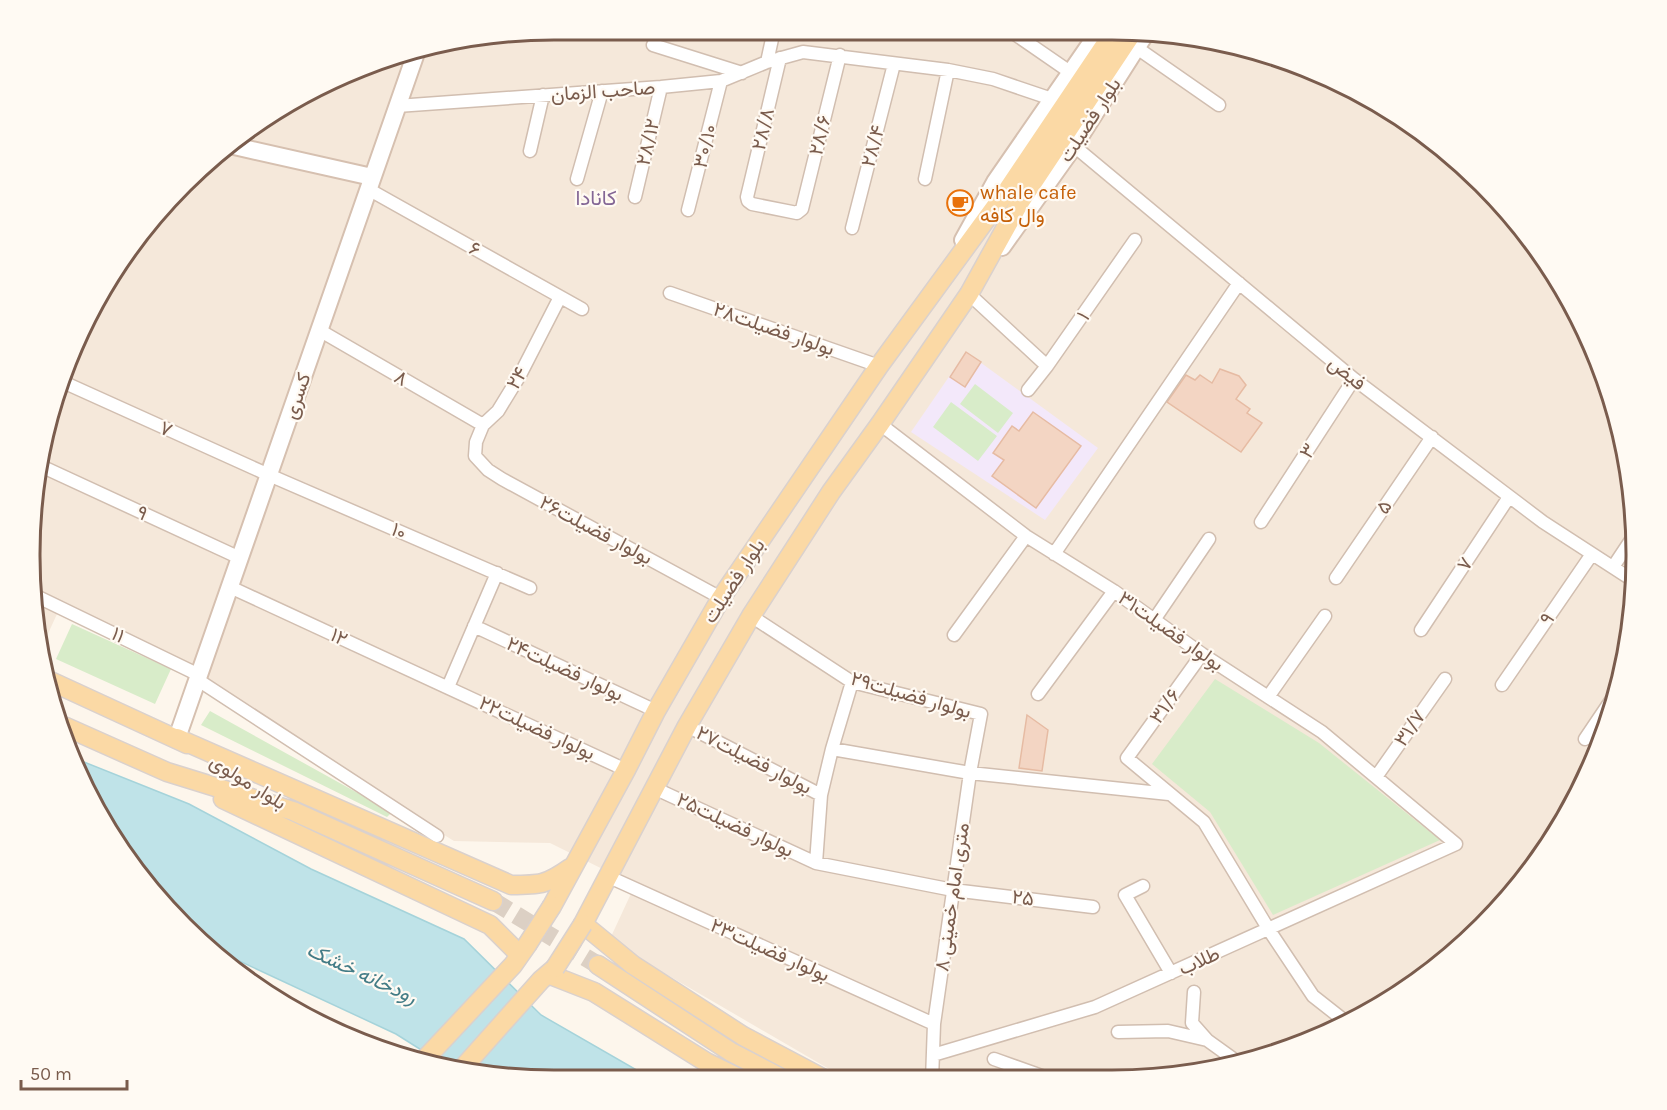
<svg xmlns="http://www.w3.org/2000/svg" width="1667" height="1110" viewBox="0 0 1667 1110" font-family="Karla,Vazirmatn,sans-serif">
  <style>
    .residential { fill: #f5e8da }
    .education { fill: #f3e8fa }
    .green { fill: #d8ecc9 }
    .water { fill: #bfe3e8; stroke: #a5d3da; stroke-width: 1.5 }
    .building { fill: #f3d5c3; stroke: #e6bba3; stroke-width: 1.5 }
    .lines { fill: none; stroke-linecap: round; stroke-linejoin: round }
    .primary-tunnel { stroke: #dcd0c4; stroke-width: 18; stroke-dasharray: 18 9; stroke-linecap: butt }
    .street-casing { stroke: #d1beb0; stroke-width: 15 }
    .secondary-casing { stroke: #d6c0b0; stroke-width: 20 }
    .primary-casing { stroke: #dad1cd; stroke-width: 21 }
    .street { stroke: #fff; stroke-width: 12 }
    .secondary { stroke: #fff; stroke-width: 16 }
    .primary { stroke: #fbd9a5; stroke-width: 18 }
    .primary-bridge-casing { stroke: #dad1cd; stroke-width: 21; stroke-linecap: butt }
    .primary-bridge { stroke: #fbd9a5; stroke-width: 18 }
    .labels { text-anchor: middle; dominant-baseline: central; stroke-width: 4.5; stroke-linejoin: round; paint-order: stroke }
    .street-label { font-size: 20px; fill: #7a5c4d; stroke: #fffaf3 }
    .food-label { font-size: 20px; fill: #c56008; stroke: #fffaf3; text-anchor: start }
    .neighbourhood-label { font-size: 21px; fill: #846695; stroke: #fffaf3 }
    .water-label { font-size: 21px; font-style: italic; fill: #437c86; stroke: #fffaf3 }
    .rim { fill: none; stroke: #7a5c4d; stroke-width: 3 }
  </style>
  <rect width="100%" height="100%" fill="#fdf6ec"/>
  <path class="residential" d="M 555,30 L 1112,30 L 1214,40 L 1345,84 L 1483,184 L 1548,263 L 1597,354 L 1627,452 L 1637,555 L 1627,657 L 1597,756 L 1549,846 L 1483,926 L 1404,991 L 1313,1040 L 1215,1070 L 1112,1080 L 848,1080 L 609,941 L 635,885 L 550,843 L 454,841 L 63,601 L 40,651 L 31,520 L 70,354 L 139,235 L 263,119 L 387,58 Z"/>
  <path class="education" d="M 966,352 L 1098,448 L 1045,520 L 911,432 Z"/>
  <path class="green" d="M 975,384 L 1013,413 L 998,433 L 960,404 Z
    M 951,402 L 997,436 L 978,461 L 933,427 Z
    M 72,624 L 171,669 L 155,704 L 56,659 Z
    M 1215,679 L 1319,743 L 1440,840 L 1273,915 L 1210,812 L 1152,764 Z
    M 210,711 L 392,812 L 387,817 L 201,725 Z"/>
  <path class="water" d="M 79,760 L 189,804 L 311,869 L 464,939 L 541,1015 L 654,1080 L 555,1080 L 453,1070 L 396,1034 L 220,952 L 184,926 L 100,817 Z"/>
  <path class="building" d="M 966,352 L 981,362 L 965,387 L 950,377 Z
    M 1220,369 L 1239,376 L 1246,385 L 1236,399 L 1250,409 L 1247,413 L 1262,423 L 1241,452 L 1167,402 L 1186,375 L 1195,380 L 1200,375 L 1212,383 Z
    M 1033,412 L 1081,446 L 1036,508 L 992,476 L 1004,460 L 993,453 L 1012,426 L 1019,431 Z
    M 1027,715 L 1048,730 L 1042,771 L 1019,768 Z"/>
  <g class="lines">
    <path class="primary-tunnel" d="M 493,901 L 598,965"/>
    <g class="street-casing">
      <path id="street" d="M 1009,30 L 1070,72
        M 653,45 L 742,73
        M 1137,48 L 1219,105
        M 780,58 L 747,197 L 748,201 L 752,204 L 797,213 L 802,209 L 840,55
        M 767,62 L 774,30
        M 397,106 L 661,87 L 721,81 L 767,62 L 803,52 L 948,70 L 993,79 L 1052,99
        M 1074,146 L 1354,379 L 1543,522 L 1634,581
        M 530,151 L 543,95
        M 577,179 L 602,91
        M 925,179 L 948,70
        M 368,189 L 582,309
        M 635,197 L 661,87
        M 688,210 L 721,81
        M 852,228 L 894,64
        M 670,293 L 879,366
        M 969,294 L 1047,366
        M 560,297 L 520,375 L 498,411 L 483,425 L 476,442 L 475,456 L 488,470 L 502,479 L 721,598
        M 319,330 L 483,425
        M 63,382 L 269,475 L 530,588
        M 1028,390 L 1047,366 L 1135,240
        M 880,424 L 1026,536 L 1114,591 L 1202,654 L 1322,732 L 1456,844 L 1095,1007 L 933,1055
        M 43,467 L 240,558
        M 1261,522 L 1354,379
        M 1054,554 L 1239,283
        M 1613,567 L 1635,534
        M 1336,578 L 1432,437
        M 230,587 L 626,770
        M 36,596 L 199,675
        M 751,616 L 852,682 L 981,714 L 970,773 L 934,1024 L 932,1080
        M 1154,620 L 1209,539
        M 474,626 L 656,711
        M 1421,630 L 1509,497
        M 954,635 L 1026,536
        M 1202,654 L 1127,758 L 1204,822 L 1269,930 L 1313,996 L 1346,1022
        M 198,680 L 437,836
        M 1502,685 L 1592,554
        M 448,687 L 497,573
        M 1038,694 L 1114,591
        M 1268,697 L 1325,616
        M 687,726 L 821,795
        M 1585,739 L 1616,693
        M 832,749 L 970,773 L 1169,794
        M 1376,777 L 1445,679
        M 654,788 L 816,863 L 953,890 L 1093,907
        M 816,863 L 821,795 L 832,749 L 852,682
        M 607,876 L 934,1024
        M 1143,886 L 1125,895 L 1171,973
        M 1194,992 L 1192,1023 L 1207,1040
        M 1118,1032 L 1168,1031 L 1207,1040 L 1239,1063
        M 994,1059 L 1053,1080"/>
    </g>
    <g class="secondary-casing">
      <path id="secondary" d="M 234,146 L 372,177
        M 963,240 L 995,182 L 1100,30
        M 1002,247 L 1074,146 L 1146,33
        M 177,738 L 416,53"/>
    </g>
    <g class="primary-casing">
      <path id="primary" d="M 48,680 L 187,744
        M 66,727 L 167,772 L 293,811 L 493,901
        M 177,738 L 511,885 C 540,885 546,885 570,868
        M 223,799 L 490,925 L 520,955
        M 552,906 L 626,770 L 656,711 L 721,598 L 879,366 L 1006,192 L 1115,30
        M 598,965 L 731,1052 L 785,1080
        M 548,974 L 594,992 L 706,1062 L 743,1080
        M 424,1060 L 513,965 L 527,945
        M 460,1071 L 541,980 L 555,968
        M 826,1080 L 743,1036 L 633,965 L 583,924 L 687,726 L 751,616 L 831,492 L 880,424 L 969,294 L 1020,202 L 1133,32"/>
    </g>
    <use href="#street" class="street"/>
    <use href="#secondary" class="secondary"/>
    <use href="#primary" class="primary"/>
    <g class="primary-bridge-casing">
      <path id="primary-bridge" d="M 527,945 L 552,906
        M 555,968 L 583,924"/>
    </g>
    <use href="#primary-bridge" class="primary-bridge"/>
  </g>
  <defs>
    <g id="cafe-ring" transform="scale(1.35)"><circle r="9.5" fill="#fffaf3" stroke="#e8710a" stroke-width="1.5"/><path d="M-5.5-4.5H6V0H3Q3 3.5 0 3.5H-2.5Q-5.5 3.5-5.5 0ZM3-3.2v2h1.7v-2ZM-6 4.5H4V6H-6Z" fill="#e8710a"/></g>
  </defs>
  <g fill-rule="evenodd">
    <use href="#cafe-ring" x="960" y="203"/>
  </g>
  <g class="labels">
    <g class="street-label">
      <text transform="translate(603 91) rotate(-4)">صاحب الزمان</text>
      <text transform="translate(1090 120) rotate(-57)">بلوار فضیلت</text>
      <text transform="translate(763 129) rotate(-77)">۲۸/۸</text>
      <text transform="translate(820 135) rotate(-77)">۲۸/۶</text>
      <text transform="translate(648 142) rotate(-77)">۲۸/۱۲</text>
      <text transform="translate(705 146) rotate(-76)">۳۰/۱۰</text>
      <text transform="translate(873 146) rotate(-75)">۲۸/۴</text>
      <text transform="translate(475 249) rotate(29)">۶</text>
      <text transform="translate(1083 316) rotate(-55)">۱</text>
      <text transform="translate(774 329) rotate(19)">بولوار فضیلت۲۸</text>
      <text transform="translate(1347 373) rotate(39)">فیض</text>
      <text transform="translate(401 378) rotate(30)">۸</text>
      <text transform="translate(517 378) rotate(-60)">۲۴</text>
      <text transform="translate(297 396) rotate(-71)">کسری</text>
      <text transform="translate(166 429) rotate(24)">۷</text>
      <text transform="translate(1308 451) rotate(-57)">۳</text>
      <text transform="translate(1384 507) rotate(-56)">۵</text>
      <text transform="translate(142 513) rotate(25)">۹</text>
      <text transform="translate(596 530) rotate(28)">بولوار فضیلت۲۶</text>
      <text transform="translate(399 531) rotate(23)">۱۰</text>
      <text transform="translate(1465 564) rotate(-57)">۷</text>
      <text transform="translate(734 581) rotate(-57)">بلوار فضیلت</text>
      <text transform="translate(1547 619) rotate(-56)">۹</text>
      <text transform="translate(1171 631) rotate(35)">بولوار فضیلت۳۱</text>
      <text transform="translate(118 635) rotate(26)">۱۱</text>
      <text transform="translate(339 637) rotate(25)">۱۲</text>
      <text transform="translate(565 669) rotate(25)">بولوار فضیلت۲۴</text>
      <text transform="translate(911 695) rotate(16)">بولوار فضیلت۲۹</text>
      <text transform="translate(1165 706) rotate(-54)">۳۱/۶</text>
      <text transform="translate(537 728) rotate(25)">بولوار فضیلت۲۲</text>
      <text transform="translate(1410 728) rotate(-55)">۳۱/۷</text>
      <text transform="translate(754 760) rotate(27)">بولوار فضیلت۲۷</text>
      <text transform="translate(248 782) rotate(32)">بلوار مولوی</text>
      <text transform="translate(735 825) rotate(25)">بولوار فضیلت۲۵</text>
      <text transform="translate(952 897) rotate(-82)">۸ متری امام خمینی</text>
      <text transform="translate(1023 898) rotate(7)">۲۵</text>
      <text transform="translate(770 950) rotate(24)">بولوار فضیلت۲۳</text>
      <text transform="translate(1199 961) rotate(-24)">طلاب</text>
    </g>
    <g class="food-label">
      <text x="980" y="192">whale cafe<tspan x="980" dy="23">وال کافه</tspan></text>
    </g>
    <g class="neighbourhood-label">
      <text x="596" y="198">کانادا</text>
    </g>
    <g class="water-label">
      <text transform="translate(362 973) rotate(25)">رودخانه خشک</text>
    </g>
  </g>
  <path d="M0 0H1667V1110H0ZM554 40H1112A514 514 0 0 1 1626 554V556A514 514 0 0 1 1112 1070H554A514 514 0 0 1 40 556V554A514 514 0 0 1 554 40Z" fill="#fffaf3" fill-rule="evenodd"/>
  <path class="rim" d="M554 40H1112A514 514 0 0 1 1626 554V556A514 514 0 0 1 1112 1070H554A514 514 0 0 1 40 556V554A514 514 0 0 1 554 40Z"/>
  <path d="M21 1080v9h106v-9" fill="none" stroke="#7a5c4d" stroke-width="3"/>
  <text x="30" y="1080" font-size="18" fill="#7a5c4d" stroke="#fffaf3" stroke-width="4.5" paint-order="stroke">50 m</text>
</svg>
